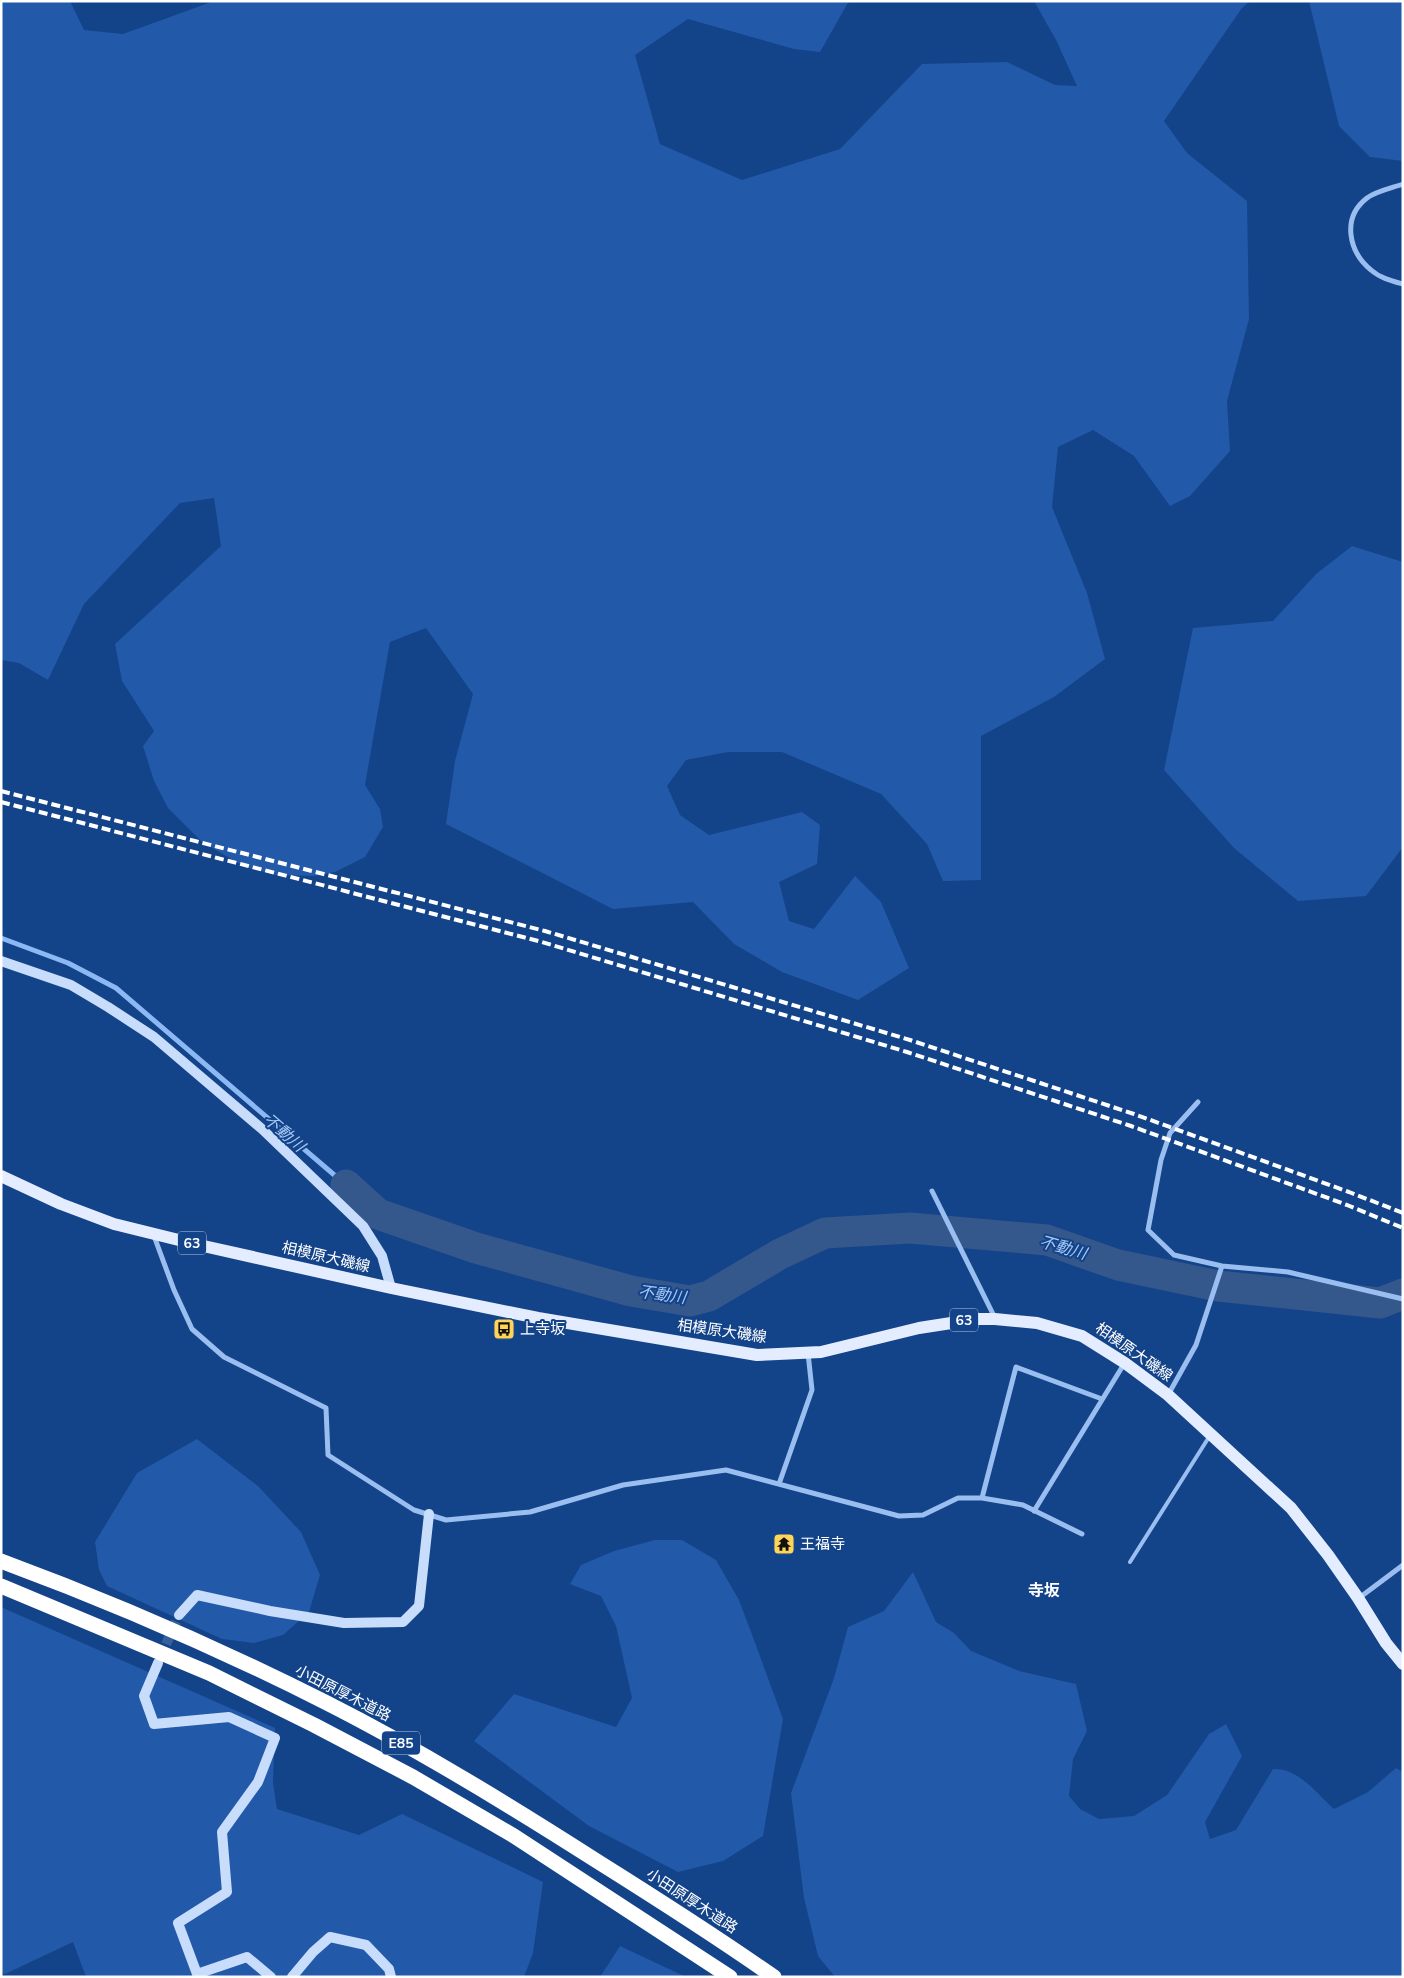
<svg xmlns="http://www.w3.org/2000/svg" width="1404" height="1978" viewBox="0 0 1404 1978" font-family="'Nunito Sans','Noto Sans JP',sans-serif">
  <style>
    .green { fill: #2259a8 }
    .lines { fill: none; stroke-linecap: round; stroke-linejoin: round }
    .stream { stroke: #8cb8f3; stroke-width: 5 }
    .river { stroke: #34578c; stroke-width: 31 }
    .secondary-tunnel { stroke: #365f9b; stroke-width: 10; stroke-dasharray: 10 5; stroke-linecap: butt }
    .lane { stroke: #9abef0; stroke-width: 4 }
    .street { stroke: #9abef0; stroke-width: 5 }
    .secondary { stroke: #c8dcfb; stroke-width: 10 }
    .primary { stroke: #e3edff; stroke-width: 12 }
    .highway { stroke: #fff; stroke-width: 15 }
    .rail { stroke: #fff; stroke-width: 4; stroke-dasharray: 9 4; stroke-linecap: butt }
    .labels { text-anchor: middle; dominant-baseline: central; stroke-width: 4; stroke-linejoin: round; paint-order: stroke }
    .shield { fill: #134389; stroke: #b8c7dc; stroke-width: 1 }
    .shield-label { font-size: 14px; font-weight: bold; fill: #fff }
    .street-label { font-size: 15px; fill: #fff; stroke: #134389 }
    .poi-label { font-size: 15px; fill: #fff; stroke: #134389; text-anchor: start }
    .water-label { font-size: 16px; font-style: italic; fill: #a6c8f7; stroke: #134389 }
    .neighbourhood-label { font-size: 16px; font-weight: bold; fill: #fff; stroke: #134389 }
  </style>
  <rect width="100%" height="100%" fill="#134389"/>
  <path class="green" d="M 1,1 L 70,1 L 84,30 L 123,34 L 214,1 L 849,1 L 820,52 L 794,49 L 688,19 L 635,55 L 660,144 L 742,180 L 840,149 L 922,64 L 1007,62 L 1055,85 L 1077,86 L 1056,40 L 1034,1 L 1250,1 L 1242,8 L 1164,121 L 1187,153 L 1247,201 L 1249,319 L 1227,401 L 1230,451 L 1190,496 L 1170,506 L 1134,456 L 1093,430 L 1058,447 L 1052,507 L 1087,593 L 1105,659 L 1054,697 L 981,736 L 981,880 L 943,881 L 927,844 L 881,794 L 782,752 L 728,752 L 686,760 L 667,786 L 680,815 L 709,835 L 802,812 L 820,825 L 817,864 L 779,882 L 789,921 L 814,929 L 855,876 L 881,902 L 909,968 L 858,1000 L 782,972 L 734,944 L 693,902 L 613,909 L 446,824 L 455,761 L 473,694 L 426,628 L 390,642 L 365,785 L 380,809 L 383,827 L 365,857 L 335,872 L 314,876 L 276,875 L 245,867 L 202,842 L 168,808 L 154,781 L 143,746 L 154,731 L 122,681 L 115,644 L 221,546 L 214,498 L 180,503 L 84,604 L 48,680 L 19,663 L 1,660 Z
    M 1309,1 L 1403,1 L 1403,161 L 1370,157 L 1339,126 Z
    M 1352,546 L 1403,562 L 1403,847 L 1366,896 L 1298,901 L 1234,848 L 1164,770 L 1193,628 L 1273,621 L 1316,574 Z
    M 197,1439 L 258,1486 L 301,1532 L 320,1575 L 309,1612 L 283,1635 L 254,1643 L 222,1639 L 107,1586 L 99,1570 L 95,1542 L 137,1473 Z
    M 655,1540 L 682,1540 L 716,1560 L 739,1600 L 757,1648 L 783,1719 L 763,1836 L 723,1861 L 678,1872 L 589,1826 L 474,1741 L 514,1694 L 616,1727 L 632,1698 L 616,1626 L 601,1596 L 570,1584 L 581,1565 L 614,1551 Z
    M 913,1572 L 936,1622 L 954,1633 L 971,1651 L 1019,1671 L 1076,1684 L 1087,1731 L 1073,1759 L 1069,1796 L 1080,1809 L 1099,1819 L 1134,1816 L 1167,1795 L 1209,1734 L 1226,1724 L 1242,1756 L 1205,1822 L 1210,1839 L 1236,1830 L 1273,1769 C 1299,1768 1316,1793 1334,1809 L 1368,1792 L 1396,1768 L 1403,1772 L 1403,1977 L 835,1977 L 818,1956 L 804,1898 L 791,1793 L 834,1678 L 848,1627 L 884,1611 Z
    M 1,1607 L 275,1728 L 273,1783 L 277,1809 L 359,1835 L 402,1814 L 543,1882 L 533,1953 L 524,1977 L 86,1977 L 73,1942 L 5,1974 L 1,1973 Z
    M 620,1946 L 686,1977 L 600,1977 Z"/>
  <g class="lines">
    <path class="stream" d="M 1,938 L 68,963 L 116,988 L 346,1185"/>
    <path class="river" d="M 346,1185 L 378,1214 L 476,1248 L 631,1291 L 690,1301 L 709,1296 L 780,1254 L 825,1233 L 910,1228 L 1047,1240 L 1118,1265 L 1218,1286 L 1380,1303 L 1403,1294"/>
    <path class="secondary-tunnel" d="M 160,1658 L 179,1615"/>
    <path class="lane" d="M 1130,1562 L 1209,1437"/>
    <path class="street" d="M 1403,184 C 1392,188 1376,191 1367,198 C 1341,218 1349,252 1371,270 C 1380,278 1392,281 1403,284
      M 1198,1102 L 1170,1133 L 1161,1160 L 1148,1230 L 1174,1255 L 1222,1266 L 1288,1272 L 1403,1299
      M 932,1191 L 995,1318
      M 154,1236 L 174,1290 L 192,1329 L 224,1357 L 326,1408 L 328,1455 L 414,1510 L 446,1520 L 530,1512 L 623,1485 L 726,1470 L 899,1516 L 923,1515 L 958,1498 L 982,1498 L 1023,1505 L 1082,1534
      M 1168,1395 L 1196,1345 L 1222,1266
      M 779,1484 L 812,1390 L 808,1353
      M 982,1498 L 1016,1367 L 1102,1399
      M 1034,1511 L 1124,1364
      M 1359,1598 L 1403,1565"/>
    <path class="secondary" d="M 1,961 L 71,985 L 108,1007 L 154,1037 L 262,1129 L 363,1226 L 382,1256 L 391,1288
      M 179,1615 L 197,1595 L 270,1611 L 344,1623 L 403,1622 L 419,1606 L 429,1514
      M 158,1663 L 144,1696 L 154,1724 L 229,1717 L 275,1738 L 258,1782 L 222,1832 L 227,1892 L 178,1923 L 197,1974 L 247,1957 L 271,1977
      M 292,1977 L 313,1952 L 330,1937 L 366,1945 L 389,1969 L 391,1977"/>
    <path class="primary" d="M 1,1176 L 61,1204 L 114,1224 L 199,1245 L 391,1288 L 538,1318 L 757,1355 L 821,1352 L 919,1328 L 977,1319 L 995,1319 L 1037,1323 L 1082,1336 L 1125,1363 L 1168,1395 L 1291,1508 L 1328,1555 L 1358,1598 L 1386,1643 L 1403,1664"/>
    <path class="highway" d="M 1,1561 C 112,1602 220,1649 325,1702 C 420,1750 511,1806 600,1863 C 659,1900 717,1937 774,1977
      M 1,1586 L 209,1673 L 314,1725 L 413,1777 L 514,1836 L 730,1977"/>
    <path class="rail" d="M 1,791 L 545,931 L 910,1040 L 1134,1114 L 1349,1192 L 1403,1213
      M 1,802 L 542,942 L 907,1052 L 1131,1126 L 1347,1205 L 1403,1228"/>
  </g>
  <defs>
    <g id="bus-square" transform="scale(1.125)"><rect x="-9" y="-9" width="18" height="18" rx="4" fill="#ffd559" stroke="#134389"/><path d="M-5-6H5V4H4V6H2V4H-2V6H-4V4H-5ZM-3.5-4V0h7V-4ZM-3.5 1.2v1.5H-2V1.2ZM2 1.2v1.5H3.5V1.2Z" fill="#111"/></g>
    <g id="temple-square" transform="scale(1.125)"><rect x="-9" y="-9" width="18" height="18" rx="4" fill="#ffd559" stroke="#134389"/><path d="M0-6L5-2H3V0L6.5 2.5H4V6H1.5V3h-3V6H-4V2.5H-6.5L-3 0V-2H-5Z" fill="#111"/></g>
  </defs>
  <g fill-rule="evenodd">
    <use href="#bus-square" x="504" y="1329"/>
    <use href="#temple-square" x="784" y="1544"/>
  </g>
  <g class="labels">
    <g class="shield">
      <rect x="178" y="1231.5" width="28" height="23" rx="4"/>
      <rect x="950" y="1308.5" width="28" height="23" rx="4"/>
      <rect x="382" y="1731.5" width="38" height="23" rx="4"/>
    </g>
    <g class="shield-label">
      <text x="192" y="1243">63</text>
      <text x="964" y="1320">63</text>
      <text x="401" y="1743">E85</text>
    </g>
    <g class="street-label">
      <text transform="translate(326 1257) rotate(13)">相模原大磯線</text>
      <text transform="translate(722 1331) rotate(8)">相模原大磯線</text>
      <text transform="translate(1134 1352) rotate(35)">相模原大磯線</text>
      <text transform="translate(343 1693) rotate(27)">小田原厚木道路</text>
      <text transform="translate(692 1901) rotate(33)">小田原厚木道路</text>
    </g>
    <g class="poi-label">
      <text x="520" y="1329">上寺坂</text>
      <text x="800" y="1544">王福寺</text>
    </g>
    <g class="water-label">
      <text transform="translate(284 1133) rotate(41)">不動川</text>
      <text transform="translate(1063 1248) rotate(16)">不動川</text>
      <text transform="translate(662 1295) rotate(8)">不動川</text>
    </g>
    <g class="neighbourhood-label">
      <text x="1044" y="1591">寺坂</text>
    </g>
  </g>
  <rect width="1404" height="1978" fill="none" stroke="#ffffff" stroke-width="5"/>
</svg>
